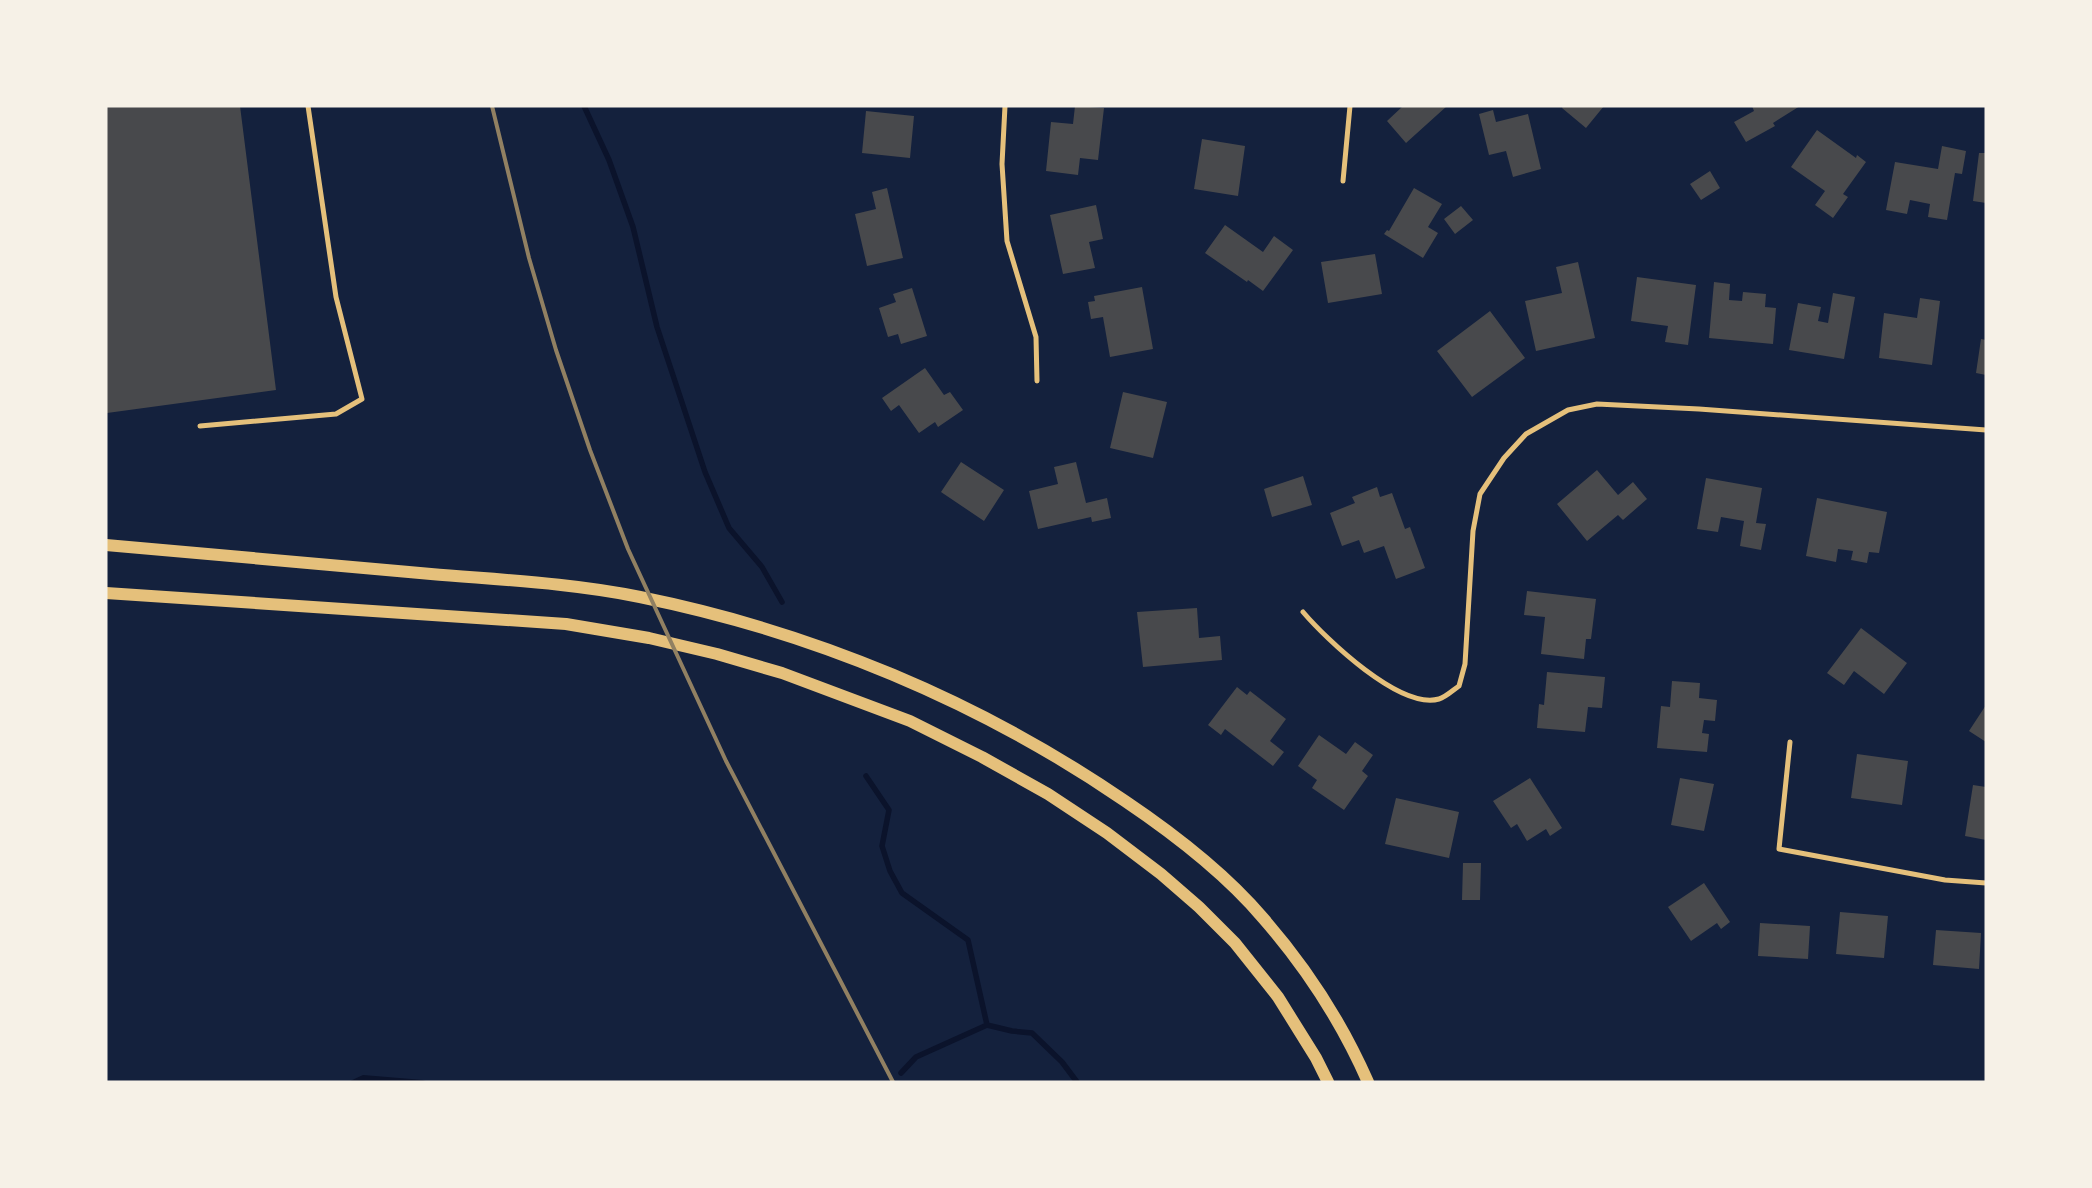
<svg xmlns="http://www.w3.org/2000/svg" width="2092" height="1188" viewBox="0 0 2092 1188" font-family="'PT Serif',serif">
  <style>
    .water { fill: #0b132b }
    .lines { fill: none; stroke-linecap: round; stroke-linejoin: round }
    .stream { stroke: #0b132b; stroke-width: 5.5 }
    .building { fill: #48494c }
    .minor { stroke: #e5c07b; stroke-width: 5 }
    .primary { stroke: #e5c07b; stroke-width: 12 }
    .rail { stroke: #918062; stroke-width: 4 }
  </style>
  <rect width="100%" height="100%" fill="#14213d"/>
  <path class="water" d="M 363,1075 L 423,1080 L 428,1082 L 348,1082 Z"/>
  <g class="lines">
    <path class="stream" d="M 584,106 L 609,160 L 633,227 L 657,327 L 705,472 L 729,528 L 762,567 L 782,602
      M 866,776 L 889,810 L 882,846 L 890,871 L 902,893 L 968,940 L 987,1025
      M 987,1025 L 1012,1031 L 1032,1033 L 1062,1062 L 1077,1082
      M 901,1073 L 916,1057 L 987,1025"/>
  </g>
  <path class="building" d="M 106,106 L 240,106 L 276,390 L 107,413 Z
    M 1075,106 L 1104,108 L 1098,160 L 1080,158 L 1078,175 L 1046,171 L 1051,122 L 1073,124 Z
    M 1403,106 L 1447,106 L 1406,143 L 1387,121 Z
    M 1563,106 L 1604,106 L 1586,128 L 1562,108 Z
    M 1752,106 L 1800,106 L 1773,123 L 1775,126 L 1746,142 L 1734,122 L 1754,111 Z
    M 1493,110 L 1496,122 L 1528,114 L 1541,169 L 1513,177 L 1506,151 L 1489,155 L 1479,114 Z
    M 866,111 L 914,116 L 910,158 L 862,153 Z
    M 1817,130 L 1856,158 L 1857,155 L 1866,162 L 1843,194 L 1848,197 L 1833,218 L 1815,205 L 1825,191 L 1791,167 Z
    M 1202,139 L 1245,146 L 1238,196 L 1194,189 Z
    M 1942,146 L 1966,151 L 1962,174 L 1955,173 L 1947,220 L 1928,217 L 1930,204 L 1910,200 L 1907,214 L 1886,210 L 1895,162 L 1938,169 Z
    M 1979,153 L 1986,153 L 1986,203 L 1973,201 Z
    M 1710,171 L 1720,188 L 1701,200 L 1690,184 Z
    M 887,188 L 903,258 L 867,266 L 855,214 L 876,209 L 872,192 Z
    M 1414,188 L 1442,204 L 1428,227 L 1438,233 L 1423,258 L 1384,234 L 1387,230 L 1389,231 Z
    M 1096,205 L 1103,239 L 1089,242 L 1095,268 L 1063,274 L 1050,215 Z
    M 1461,206 L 1473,220 L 1455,234 L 1444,219 Z
    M 1225,225 L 1263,252 L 1274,236 L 1293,250 L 1263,291 L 1248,280 L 1247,282 L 1205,253 Z
    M 1375,254 L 1382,294 L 1328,303 L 1321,262 Z
    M 1578,262 L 1595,338 L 1536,351 L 1525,301 L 1562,293 L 1556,267 Z
    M 1637,277 L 1696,285 L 1688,345 L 1665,342 L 1668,326 L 1631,321 Z
    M 1714,282 L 1730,284 L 1729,300 L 1742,301 L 1743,292 L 1766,294 L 1765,307 L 1776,308 L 1773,344 L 1709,338 Z
    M 1142,287 L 1153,349 L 1110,357 L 1103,317 L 1091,319 L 1088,302 L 1095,301 L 1094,296 Z
    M 912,288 L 927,336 L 901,344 L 898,334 L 888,337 L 879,308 L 896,302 L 893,294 Z
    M 1833,293 L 1855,297 L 1844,359 L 1789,350 L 1798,303 L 1821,307 L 1818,321 L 1828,323 Z
    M 1920,298 L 1940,301 L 1932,365 L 1879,358 L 1884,313 L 1917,318 Z
    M 1490,311 L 1525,358 L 1472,397 L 1437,351 Z
    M 1981,339 L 1986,340 L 1986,375 L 1976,373 Z
    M 925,368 L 944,395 L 950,392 L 963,410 L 938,427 L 935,422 L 919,433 L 899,405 L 891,411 L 882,398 Z
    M 1123,392 L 1167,402 L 1153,458 L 1110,448 Z
    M 961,462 L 1004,490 L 984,521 L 941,492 Z
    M 1076,462 L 1086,503 L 1107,498 L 1111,518 L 1092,522 L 1091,517 L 1038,529 L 1029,491 L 1058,484 L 1054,467 Z
    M 1597,470 L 1618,495 L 1633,482 L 1647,499 L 1623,520 L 1618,515 L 1587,541 L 1557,504 Z
    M 1303,476 L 1312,505 L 1272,517 L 1264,489 Z
    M 1706,478 L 1762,488 L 1756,523 L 1766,524 L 1761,550 L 1740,546 L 1744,521 L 1721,517 L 1718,532 L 1697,529 Z
    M 1377,487 L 1380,497 L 1392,493 L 1405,529 L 1410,527 L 1425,568 L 1396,579 L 1384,546 L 1364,553 L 1359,540 L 1342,546 L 1330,513 L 1355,503 L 1352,497 Z
    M 1817,498 L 1887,512 L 1879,553 L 1869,552 L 1867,563 L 1851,560 L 1853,551 L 1838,549 L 1836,562 L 1806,556 Z
    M 1527,591 L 1596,599 L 1591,639 L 1586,639 L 1584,659 L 1541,654 L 1545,617 L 1524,615 Z
    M 1197,608 L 1199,638 L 1220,636 L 1222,660 L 1143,667 L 1137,612 Z
    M 1861,628 L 1907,663 L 1884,694 L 1854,671 L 1844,685 L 1827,673 Z
    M 1547,672 L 1605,677 L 1602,708 L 1588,707 L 1585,732 L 1537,728 L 1539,704 L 1544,705 Z
    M 1672,681 L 1700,683 L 1699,698 L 1717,700 L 1715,721 L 1704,720 L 1702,733 L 1709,734 L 1707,752 L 1657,748 L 1661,706 L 1670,707 Z
    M 1237,687 L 1247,695 L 1250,691 L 1286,719 L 1270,741 L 1284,752 L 1273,766 L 1225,729 L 1221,735 L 1208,725 Z
    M 1986,705 L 1986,742 L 1969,731 Z
    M 1319,735 L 1346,754 L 1355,742 L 1373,755 L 1362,771 L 1368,776 L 1344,810 L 1312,788 L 1317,780 L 1298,766 Z
    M 1857,754 L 1908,761 L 1902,805 L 1851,798 Z
    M 1530,778 L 1562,828 L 1550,836 L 1546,829 L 1527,841 L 1517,824 L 1511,828 L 1493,801 Z
    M 1680,778 L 1714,784 L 1704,831 L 1671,825 Z
    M 1973,785 L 1986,787 L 1986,840 L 1965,836 Z
    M 1396,798 L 1459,812 L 1449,858 L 1385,844 Z
    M 1463,863 L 1481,863 L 1480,900 L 1462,900 Z
    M 1704,883 L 1730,922 L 1721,929 L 1717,923 L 1691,941 L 1668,907 Z
    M 1840,912 L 1888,916 L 1884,958 L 1836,954 Z
    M 1760,923 L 1810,926 L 1808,959 L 1758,956 Z
    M 1936,930 L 1981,933 L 1979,969 L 1933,965 Z"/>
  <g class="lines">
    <path class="minor" d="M 1005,106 L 1002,164 L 1007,241 L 1036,337 L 1037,381
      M 1343,181 L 1350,106
      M 200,426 L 336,414 L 362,399 L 336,297 L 308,106
      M 1303,612 C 1326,639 1400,710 1439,699 C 1446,697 1453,690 1459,686 L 1465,664 L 1473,531 L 1480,494 L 1504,458 L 1526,434 L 1568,410 L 1597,404 L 1699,409 L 1986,430
      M 1790,742 L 1779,849 L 1945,880 L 1986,883"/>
    <path class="primary" d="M 106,545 C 215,555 323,564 431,574 C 501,580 572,583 640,597 C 813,632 979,701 1125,801 C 1174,834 1224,872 1263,918 C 1305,966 1342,1023 1368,1082
      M 106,593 L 566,624 L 649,638 L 717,654 L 782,673 L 910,721 L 982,757 L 1048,794 L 1107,833 L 1161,874 L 1199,907 L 1235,943 L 1278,997 L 1316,1058 L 1328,1082"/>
    <path class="rail" d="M 492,106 L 529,258 L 556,350 L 590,450 L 628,549 L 726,761 L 893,1082"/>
  </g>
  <rect width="2092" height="1188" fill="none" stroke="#f6f1e7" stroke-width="215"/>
</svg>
